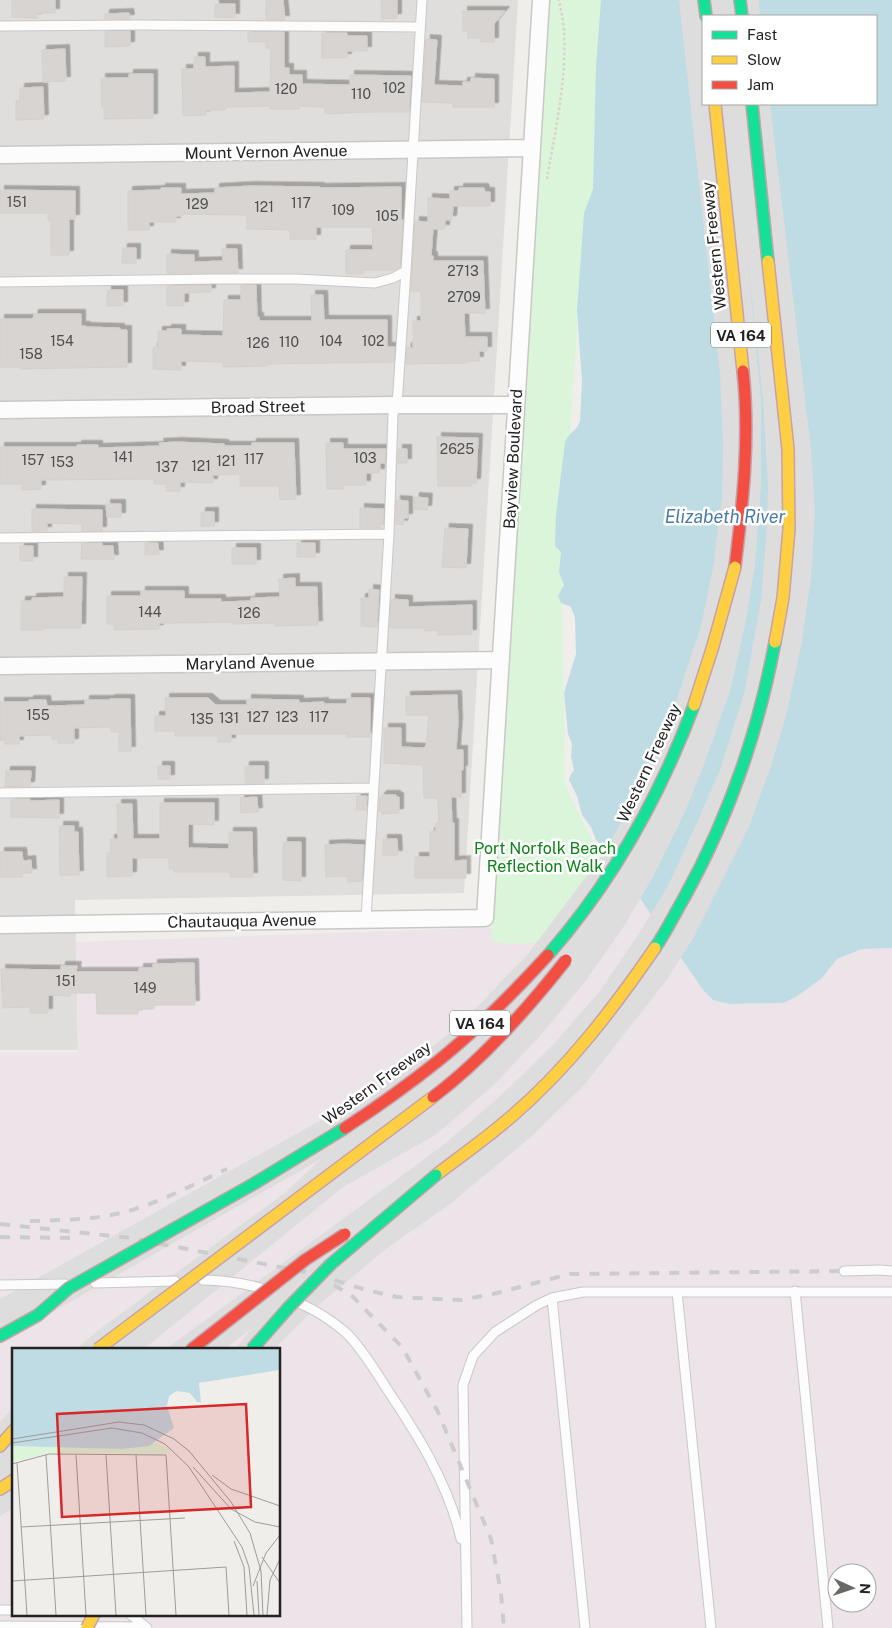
<svg xmlns="http://www.w3.org/2000/svg" width="892" height="1628" viewBox="0 0 892 1628" font-family="'Public Sans',sans-serif">
  <style>
    .residential { fill: #dfdedc }
    .industrial { fill: #ede4e9; fill-rule: evenodd }
    .park { fill: #daf5da }
    .water { fill: #bfdbe3; fill-rule: evenodd }
    .pier { fill: #dedddd }
    .building { fill: #d7d4d2; stroke: #d3d0cc; filter: url(#shadow) }
    .lines { fill: none; stroke-linecap: round; stroke-linejoin: round }
    .lane-casing { stroke: #c9c8c7; stroke-width: 11 }
    .street-casing { stroke: #c9c8c7; stroke-width: 19 }
    .fast-casing { stroke: #c5a2ac; stroke-width: 14 }
    .slow-casing { stroke: #c5a2ac; stroke-width: 14 }
    .jam-casing { stroke: #c5a2ac; stroke-width: 14 }
    .path { stroke: #dccecd; stroke-width: 2.5; stroke-dasharray: 2.5 2.5; stroke-linecap: butt }
    .lane { stroke: #fdfcfc; stroke-width: 9 }
    .street { stroke: #fdfcfc; stroke-width: 16 }
    .fast { stroke: #16e098; stroke-width: 11 }
    .slow { stroke: #ffcf43; stroke-width: 11 }
    .jam { stroke: #f24e42; stroke-width: 11 }
    .rail { stroke: #ccc; stroke-width: 4; stroke-dasharray: 10 10; stroke-linecap: butt }
    .fast-bridge-casing { stroke: #c5a2ac; stroke-width: 14; stroke-linecap: butt }
    .slow-bridge-casing { stroke: #c5a2ac; stroke-width: 14; stroke-linecap: butt }
    .jam-bridge-casing { stroke: #c5a2ac; stroke-width: 14; stroke-linecap: butt }
    .fast-bridge { stroke: #16e098; stroke-width: 11 }
    .slow-bridge { stroke: #ffcf43; stroke-width: 11 }
    .jam-bridge { stroke: #f24e42; stroke-width: 11 }
    .labels { text-anchor: middle; dominant-baseline: central; stroke-width: 5; stroke-linejoin: round; paint-order: stroke }
    .number-label { font-size: 14px; fill: #4f4e4e }
    .shield { fill: #fff; stroke: #646464; stroke-width: 1 }
    .shield-label { font-size: 15px; font-weight: bold; fill: #222 }
    .street-label { font-size: 16px; fill: #222; stroke: #fff }
    .park-label { font-size: 16px; fill: #0c8416; stroke: #fff }
    .water-label { font-size: 18px; font-style: italic; fill: #4a7aab; stroke: #fff }
    .inset-road { fill: none; stroke: #9e9c9b; stroke-width: 1 }
    .view { fill: #d62828; fill-opacity: 0.15; stroke: #d62828; stroke-width: 2.5 }
    .inset-edge { fill: none; stroke: #222; stroke-width: 2.5 }
  </style>
  <defs>
    <filter id="shadow"><feDropShadow dx="4.5" dy="-4.5" stdDeviation="0" flood-color="#0004"/></filter>
  </defs>
  <rect width="100%" height="100%" fill="#f0eeeb"/>
  <path class="residential" d="M 0,0 L 518,0 L 464,893 L 75,900 L 78,1050 L 0,1050 Z"/>
  <path class="industrial" d="M 639,897 L 703,990 L 713,1000 L 729,1004 L 783,1003 L 822,978 L 837,959 L 862,949 L 892,948 L 892,1628 L 0,1628 L 0,1052 L 78,1052 L 76,942 L 504,927 ZM 14,1349 L 279,1349 L 279,1614 L 14,1614 ZM 837,1573 L 867,1573 L 867,1603 L 837,1603 Z"/>
  <path class="park" d="M 550,0 L 606,0 L 595,167 L 578,312 L 567,477 L 562,607 L 565,785 L 582,820 L 595,845 L 600,863 L 546,942 L 514,944 L 492,942 L 493,910 Z"/>
  <path class="water" d="M 601,0 L 892,0 L 892,948 L 862,949 L 837,959 L 822,978 L 796,997 L 783,1003 L 729,1004 L 713,1000 L 703,990 L 606,849 L 596,840 L 591,827 L 582,815 L 577,796 L 569,780 L 570,776 L 574,770 L 571,757 L 572,744 L 568,734 L 564,693 L 576,654 L 575,618 L 571,607 L 561,603 L 558,596 L 564,585 L 559,572 L 561,552 L 555,546 L 556,515 L 565,442 C 569,432 577,431 580,421 L 582,381 L 577,311 L 584,213 L 593,189 L 596,66 ZM 703,16 L 876,16 L 876,104 L 703,104 Z"/>
  <path class="pier" d="M 679,0 L 759,0 L 760,16 L 703,16 L 703,104 L 770,104 L 811,449 L 815,512 L 811,577 L 802,641 L 787,712 L 772,763 L 749,827 L 694,937 L 666,981 L 585,1084 L 532,1136 L 450,1204 L 386,1249 L 320,1304 L 274,1349 L 235,1349 L 252,1328 L 225,1349 L 166,1349 L 442,1146 L 497,1099 L 553,1045 L 599,992 L 636,938 L 668,886 L 700,816 L 721,767 L 745,690 L 761,600 L 767,527 L 768,485 L 763,399 L 747,252 L 761,400 L 761,486 L 755,565 L 745,626 L 730,691 L 705,762 L 685,812 L 653,877 L 621,931 L 584,983 L 540,1036 L 493,1086 L 434,1136 L 343,1187 L 144,1349 L 76,1349 L 100,1329 L 286,1192 L 321,1159 L 0,1342 L 0,1299 L 348,1105 L 379,1086 L 446,1036 L 481,1003 L 528,954 L 588,874 L 608,845 L 621,823 L 644,779 L 671,717 L 701,626 L 713,568 L 722,497 L 723,445 L 720,374 Z
    M 14,1407 L 14,1508 L 0,1516 L 0,1421 Z"/>
  <path class="building" d="M 12,0 L 55,0 L 55,13 L 37,13 L 37,18 L 12,17 Z
    M 266,0 L 283,0 L 285,20 L 266,20 Z
    M 381,0 L 397,0 L 397,18 L 382,19 Z
    M 215,4 L 235,4 L 235,18 L 215,17 Z
    M 463,11 L 505,11 L 494,24 L 494,42 L 480,42 L 480,38 L 468,38 L 468,31 L 463,31 Z
    M 129,13 L 130,19 L 105,19 L 105,14 Z
    M 105,31 L 130,31 L 130,46 L 105,47 Z
    M 248,32 L 284,32 L 284,68 L 289,68 L 289,75 L 302,75 L 302,84 L 350,85 L 350,75 L 411,76 L 409,112 L 372,112 L 325,114 L 325,107 L 299,106 L 299,109 L 270,109 L 270,106 L 226,107 L 225,110 L 206,110 L 206,115 L 183,116 L 182,69 L 194,69 L 194,57 L 205,57 L 205,67 L 234,66 L 234,93 L 270,92 L 271,48 L 266,48 L 266,42 L 248,42 Z
    M 322,33 L 347,33 L 347,36 L 367,36 L 367,51 L 347,51 L 347,58 L 322,58 Z
    M 426,39 L 437,40 L 434,85 L 463,86 L 463,82 L 471,82 L 471,78 L 494,79 L 494,107 L 453,107 L 453,103 L 422,102 Z
    M 65,49 L 66,81 L 43,82 L 42,50 Z
    M 129,74 L 153,74 L 153,118 L 104,119 L 104,107 L 102,107 L 101,78 L 129,78 Z
    M 43,87 L 44,119 L 16,120 L 16,101 L 20,100 L 20,88 Z
    M 251,186 L 320,187 L 320,188 L 401,187 L 401,220 L 403,220 L 400,267 L 395,270 L 363,270 L 363,274 L 346,274 L 346,250 L 373,250 L 372,227 L 316,227 L 316,239 L 290,239 L 290,230 L 247,229 L 247,215 L 182,214 L 182,216 L 176,216 L 176,222 L 149,222 L 149,230 L 128,230 L 128,191 L 161,190 L 161,188 L 181,188 L 181,194 L 215,193 L 215,188 Z
    M 459,188 L 484,188 L 485,192 L 490,192 L 490,206 L 453,206 L 452,220 L 445,220 L 445,229 L 433,229 L 431,256 L 433,256 L 433,261 L 483,261 L 485,313 L 464,313 L 465,337 L 487,337 L 487,351 L 479,351 L 479,361 L 467,361 L 467,363 L 406,364 L 407,347 L 413,348 L 413,321 L 421,321 L 421,291 L 411,291 L 415,221 L 428,222 L 428,198 L 450,199 L 450,191 L 459,191 Z
    M 0,190 L 75,191 L 75,219 L 69,219 L 69,255 L 51,255 L 51,220 L 48,220 L 48,213 L 0,213 Z
    M 123,248 L 136,248 L 136,263 L 122,263 Z
    M 222,249 L 237,249 L 238,273 L 167,273 L 167,254 L 194,255 L 194,262 L 223,261 Z
    M 211,285 L 211,292 L 184,293 L 184,306 L 167,306 L 167,286 Z
    M 241,285 L 256,285 L 257,317 L 259,317 L 259,321 L 312,321 L 311,295 L 323,295 L 324,320 L 387,320 L 387,347 L 395,347 L 394,362 L 267,364 L 267,366 L 223,367 L 223,362 L 181,361 L 181,370 L 153,369 L 153,347 L 158,347 L 158,331 L 167,331 L 167,329 L 181,329 L 181,335 L 223,336 L 224,300 L 241,300 Z
    M 107,290 L 123,290 L 123,306 L 107,306 Z
    M 34,314 L 81,314 L 81,326 L 86,326 L 86,327 L 120,328 L 120,330 L 127,330 L 127,367 L 20,369 L 20,367 L 0,367 L 0,319 L 33,319 Z
    M 437,437 L 478,438 L 476,483 L 471,483 L 471,486 L 438,486 Z
    M 177,442 L 224,444 L 225,446 L 252,446 L 252,443 L 294,443 L 296,499 L 280,500 L 279,486 L 240,486 L 240,474 L 213,475 L 213,483 L 180,482 L 180,491 L 166,491 L 166,484 L 154,484 L 154,479 L 41,480 L 41,489 L 22,490 L 22,484 L 0,484 L 0,447 L 77,447 L 77,445 L 98,445 L 98,448 L 160,446 L 159,443 Z
    M 326,443 L 343,443 L 343,449 L 386,449 L 385,463 L 380,463 L 380,473 L 366,473 L 366,485 L 343,485 L 343,489 L 327,489 Z
    M 398,449 L 407,449 L 407,463 L 398,463 Z
    M 415,497 L 428,498 L 427,510 L 414,509 Z
    M 396,500 L 408,501 L 408,518 L 404,518 L 403,525 L 396,524 Z
    M 106,504 L 121,504 L 121,517 L 107,517 Z
    M 360,508 L 384,509 L 383,524 L 380,524 L 380,528 L 360,528 Z
    M 32,509 L 102,510 L 102,531 L 82,531 L 82,524 L 47,523 L 47,531 L 32,531 Z
    M 201,512 L 214,512 L 214,526 L 201,526 Z
    M 445,528 L 468,529 L 466,568 L 442,567 Z
    M 82,543 L 102,543 L 102,546 L 113,546 L 114,559 L 81,559 Z
    M 145,543 L 158,543 L 159,554 L 145,555 Z
    M 297,543 L 315,543 L 315,557 L 297,557 Z
    M 20,546 L 33,546 L 33,561 L 20,561 Z
    M 232,548 L 256,548 L 256,564 L 232,564 Z
    M 64,577 L 82,577 L 81,628 L 43,628 L 43,630 L 21,630 L 21,601 L 32,601 L 32,598 L 64,597 Z
    M 295,578 L 295,587 L 317,587 L 318,625 L 275,626 L 275,623 L 233,624 L 233,622 L 176,623 L 159,623 L 159,629 L 114,630 L 114,624 L 107,624 L 107,596 L 141,596 L 141,591 L 184,591 L 184,599 L 221,599 L 221,602 L 251,601 L 251,598 L 280,597 L 279,579 Z
    M 369,589 L 379,590 L 377,627 L 361,626 L 361,598 L 369,598 Z
    M 391,599 L 408,600 L 408,607 L 472,605 L 472,634 L 438,635 L 438,630 L 424,631 L 424,628 L 391,628 L 390,627 Z
    M 457,695 L 458,722 L 456,750 L 463,750 L 463,770 L 461,770 L 461,797 L 451,797 L 452,823 L 454,823 L 454,861 L 466,860 L 466,878 L 415,878 L 415,857 L 430,857 L 430,832 L 436,831 L 436,823 L 439,823 L 438,798 L 424,798 L 423,765 L 384,763 L 384,728 L 401,728 L 401,747 L 424,748 L 424,747 L 426,747 L 429,715 L 406,715 L 406,696 Z
    M 165,698 L 208,698 L 216,705 L 247,705 L 247,699 L 299,700 L 299,703 L 324,702 L 324,704 L 347,704 L 347,698 L 370,698 L 370,737 L 347,737 L 347,734 L 231,734 L 231,742 L 218,742 L 218,736 L 175,736 L 175,731 L 155,731 L 155,716 L 166,716 Z
    M 110,699 L 130,699 L 131,751 L 119,751 L 119,732 L 111,732 L 111,727 L 74,728 L 74,743 L 58,743 L 58,739 L 52,739 L 52,735 L 19,736 L 19,744 L 5,744 L 5,740 L 0,740 L 0,702 L 29,702 L 29,700 L 46,700 L 47,706 L 85,705 L 85,700 L 110,700 Z
    M 158,766 L 170,766 L 170,779 L 158,779 Z
    M 245,766 L 264,766 L 264,783 L 245,783 Z
    M 6,771 L 31,771 L 30,786 L 5,787 Z
    M 382,795 L 396,795 L 396,797 L 399,797 L 399,813 L 382,814 L 382,811 L 379,811 L 380,797 L 382,797 Z
    M 357,796 L 367,796 L 366,810 L 356,810 Z
    M 257,797 L 258,812 L 241,813 L 240,798 Z
    M 11,799 L 30,799 L 30,801 L 59,800 L 59,818 L 11,817 Z
    M 160,803 L 214,803 L 214,825 L 188,824 L 188,848 L 229,849 L 229,832 L 252,832 L 253,877 L 230,877 L 230,872 L 174,872 L 174,869 L 169,869 L 169,858 L 132,858 L 132,876 L 107,877 L 107,853 L 111,853 L 110,839 L 118,839 L 117,804 L 132,804 L 133,839 L 160,839 Z
    M 59,826 L 74,826 L 74,832 L 78,832 L 79,875 L 60,875 Z
    M 383,839 L 397,839 L 398,855 L 383,855 Z
    M 283,842 L 301,842 L 301,881 L 283,880 Z
    M 343,844 L 364,845 L 362,881 L 348,882 L 348,876 L 326,877 L 325,845 Z
    M 0,852 L 22,852 L 23,861 L 31,860 L 32,873 L 22,873 L 22,877 L 0,877 Z
    M 194,963 L 195,1005 L 154,1005 L 154,1009 L 138,1009 L 138,1014 L 97,1014 L 96,993 L 70,993 L 70,996 L 48,995 L 48,1013 L 30,1013 L 30,1007 L 3,1008 L 1,969 L 61,970 L 61,966 L 77,966 L 76,972 L 139,972 L 139,968 L 153,968 L 153,964 Z"/>
  <g class="lines">
    <g class="lane-casing">
      <path id="lane" d="M 0,26 L 137,25 L 420,27
        M 0,282 L 216,279 L 296,279 L 375,283 L 393,278 L 406,271 L 422,0
        M 0,538 L 389,534
        M 0,793 L 374,788
        M 366,919 L 389,534 L 393,414 L 397,405 L 406,271
        M 844,1271 L 880,1270 L 892,1271
        M 203,1280 C 223,1280 242,1283 261,1288
        M 95,1283 L 175,1281
        M 0,1285 L 65,1284
        M 795,1291 L 828,1628
        M 677,1292 L 711,1628
        M 552,1298 L 585,1628
        M 299,1303 C 315,1310 331,1320 344,1331 C 358,1343 375,1370 385,1386 C 417,1434 448,1482 461,1539
        M 0,1610 L 14,1610
        M 130,1614 L 147,1628
        M 0,1626 L 145,1627
        M 467,1628 L 463,1385 L 473,1356 L 495,1332 L 537,1305 L 552,1298 L 583,1292 L 892,1292"/>
    </g>
    <g class="street-casing">
      <path id="street" d="M 0,155 L 532,148
        M 0,410 L 397,405 L 516,405
        M 0,666 L 501,660
        M 0,925 L 485,918 L 541,0"/>
    </g>
    <g class="fast-casing">
      <path id="fast" d="M 704,0 L 706,16
        M 740,0 L 742,16
        M 752,104 L 768,261
        M 655,948 C 666,932 674,915 684,898 C 729,817 758,733 775,642
        M 0,1336 L 38,1315"/>
    </g>
    <g class="slow-casing">
      <path id="slow" d="M 715,104 L 743,371
        M 768,261 L 788,449 L 789,529 L 783,598 L 775,642
        M 436,1175 C 461,1156 488,1137 512,1116 C 568,1068 613,1009 655,948
        M 0,1446 L 14,1430
        M 0,1489 L 14,1480"/>
    </g>
    <g class="jam-casing">
      <path id="jam" d="M 735,567 C 743,502 750,437 743,371
        M 192,1349 L 243,1309"/>
    </g>
    <path class="path" d="M 547,179 C 555,131 567,80 564,30 C 563,20 561,10 559,0"/>
    <use href="#lane" class="lane"/>
    <use href="#street" class="street"/>
    <use href="#fast" class="fast"/>
    <use href="#slow" class="slow"/>
    <use href="#jam" class="jam"/>
    <path class="rail" d="M 30,1221 C 64,1220 99,1220 132,1210 C 165,1200 196,1183 227,1169
      M 0,1224 L 131,1238 L 315,1274 L 366,1290 L 397,1297 L 461,1300 L 493,1294 L 570,1274 L 844,1271
      M 0,1237 L 72,1238
      M 334,1285 L 352,1296 L 402,1347 L 438,1412 L 491,1539 L 501,1593 L 504,1628"/>
    <g class="fast-bridge-casing">
      <path id="fast-bridge" d="M 548,955 C 612,882 660,796 694,705
        M 38,1315 L 69,1288 L 255,1183 L 345,1128
        M 252,1349 L 289,1307 L 331,1264 L 436,1175"/>
    </g>
    <g class="slow-bridge-casing">
      <path id="slow-bridge" d="M 694,705 L 713,646 L 735,567
        M 98,1349 L 433,1097
        M 87,1628 L 94,1614"/>
    </g>
    <g class="jam-bridge-casing">
      <path id="jam-bridge" d="M 433,1097 C 481,1061 529,1007 566,960
        M 345,1128 C 377,1107 408,1085 438,1061 C 478,1029 514,992 548,955
        M 243,1309 L 305,1260 L 345,1234"/>
    </g>
    <use href="#fast-bridge" class="fast-bridge"/>
    <use href="#slow-bridge" class="slow-bridge"/>
    <use href="#jam-bridge" class="jam-bridge"/>
  </g>
  <g class="labels">
    <g class="number-label">
      <text x="394" y="88">102</text>
      <text x="286" y="89">120</text>
      <text x="361" y="94">110</text>
      <text x="17" y="202">151</text>
      <text x="301" y="203">117</text>
      <text x="197" y="204">129</text>
      <text x="264" y="207">121</text>
      <text x="343" y="210">109</text>
      <text x="387" y="216">105</text>
      <text x="463" y="271">2713</text>
      <text x="464" y="297">2709</text>
      <text x="62" y="341">154</text>
      <text x="331" y="341">104</text>
      <text x="373" y="341">102</text>
      <text x="289" y="342">110</text>
      <text x="258" y="343">126</text>
      <text x="31" y="354">158</text>
      <text x="457" y="449">2625</text>
      <text x="123" y="457">141</text>
      <text x="365" y="458">103</text>
      <text x="254" y="459">117</text>
      <text x="33" y="460">157</text>
      <text x="226" y="461">121</text>
      <text x="62" y="462">153</text>
      <text x="201" y="466">121</text>
      <text x="167" y="467">137</text>
      <text x="150" y="612">144</text>
      <text x="249" y="613">126</text>
      <text x="38" y="715">155</text>
      <text x="258" y="717">127</text>
      <text x="287" y="717">123</text>
      <text x="319" y="717">117</text>
      <text x="229" y="718">131</text>
      <text x="202" y="719">135</text>
      <text x="66" y="981">151</text>
      <text x="145" y="988">149</text>
    </g>
    <g class="shield">
      <rect x="711" y="322.5" width="60" height="25" rx="4"/>
      <rect x="450" y="1010.5" width="60" height="25" rx="4"/>
    </g>
    <g class="shield-label">
      <text x="741" y="335">VA 164</text>
      <text x="480" y="1023">VA 164</text>
    </g>
    <g class="street-label">
      <text transform="translate(266 152) rotate(-1)">Mount Vernon Avenue</text>
      <text transform="translate(714 246) rotate(-96)">Western Freeway</text>
      <text transform="translate(258 407) rotate(-1)">Broad Street</text>
      <text transform="translate(513 459) rotate(-87)">Bayview Boulevard</text>
      <text transform="translate(250 663) rotate(-1)">Maryland Avenue</text>
      <text transform="translate(649 763) rotate(-65)">Western Freeway</text>
      <text transform="translate(242 921) rotate(-1)">Chautauqua Avenue</text>
      <text transform="translate(377 1083) rotate(-36)">Western Freeway</text>
    </g>
    <g class="park-label">
      <text x="545" y="848">Port Norfolk Beach<tspan x="545" dy="18">Reflection Walk</tspan></text>
    </g>
    <g class="water-label">
      <text x="725" y="516">Elizabeth River</text>
    </g>
  </g>
  <g transform="translate(12 1348)">
    <rect width="268" height="268" fill="#f0eeeb"/>
    <path d="M 145,95 L 156,100 L 157,106 L 35,105 L 0,114 L 0,97 L 117,100 Z" fill="#daf5da"/>
    <path d="M 0,0 L 267,0 L 267,22 L 187,35 L 189,54 L 185,54 L 178,45 L 165,43 L 157,48 L 155,58 L 162,80 L 137,98 L 110,101 L 0,98 Z" fill="#bfdbe3"/>
    <path d="M 267,23 L 190,37 L 188,41 L 187,35 Z" fill="#f0eeeb"/>
    <path class="inset-road" d="M 0,91 L 107,74 L 132,77 L 162,91 L 177,103 L 219,154 L 238,185 L 249,223 L 251,267M 0,95 L 100,80 L 130,85 L 153,96 L 177,119 L 230,199 L 237,219 L 242,267M 34,107 L 44,267M 64,107 L 74,267M 94,107 L 104,267M 124,107 L 134,267M 5,115 L 15,267M 0,116 L 37,106 L 154,107 L 164,267M 181,119 L 219,161 L 243,174 L 268,179M 200,127 L 219,141 L 268,158M 9,179 L 173,170M 222,193 L 232,219 L 235,267M 250,209 L 268,235M 0,233 L 214,219 L 217,267M 245,233 L 247,267M 241,238 L 254,205 L 268,187M 255,267 L 258,232 L 268,211"/>
    <path class="view" d="M 234,56 L 239,159 L 50,169 L 45,66 Z"/>
    <rect width="268" height="268" class="inset-edge"/>
  </g>
  <rect x="702" y="15" width="175" height="90" fill="#ffffff" stroke="#a7a7a7"/>
  <rect x="712" y="31" width="25" height="8" fill="#16e098" stroke="#a7a7a7"/>
  <text x="747" y="40" font-size="15" fill="#222222">Fast</text>
  <rect x="712" y="56" width="25" height="8" fill="#ffcf43" stroke="#a7a7a7"/>
  <text x="747" y="65" font-size="15" fill="#222222">Slow</text>
  <rect x="712" y="81" width="25" height="8" fill="#f24e42" stroke="#a7a7a7"/>
  <text x="747" y="90" font-size="15" fill="#222222">Jam</text>
  <g transform="translate(852 1588) rotate(93)"><circle r="24" fill="#ffffff" stroke="#a7a7a7"/>
  <path d="M0-4L9 19L0 12L-9 19Z" fill="#6a6968"/>
  <text y="-8" font-size="14" font-weight="bold" text-anchor="middle" fill="#222222">N</text>
  </g>
</svg>
